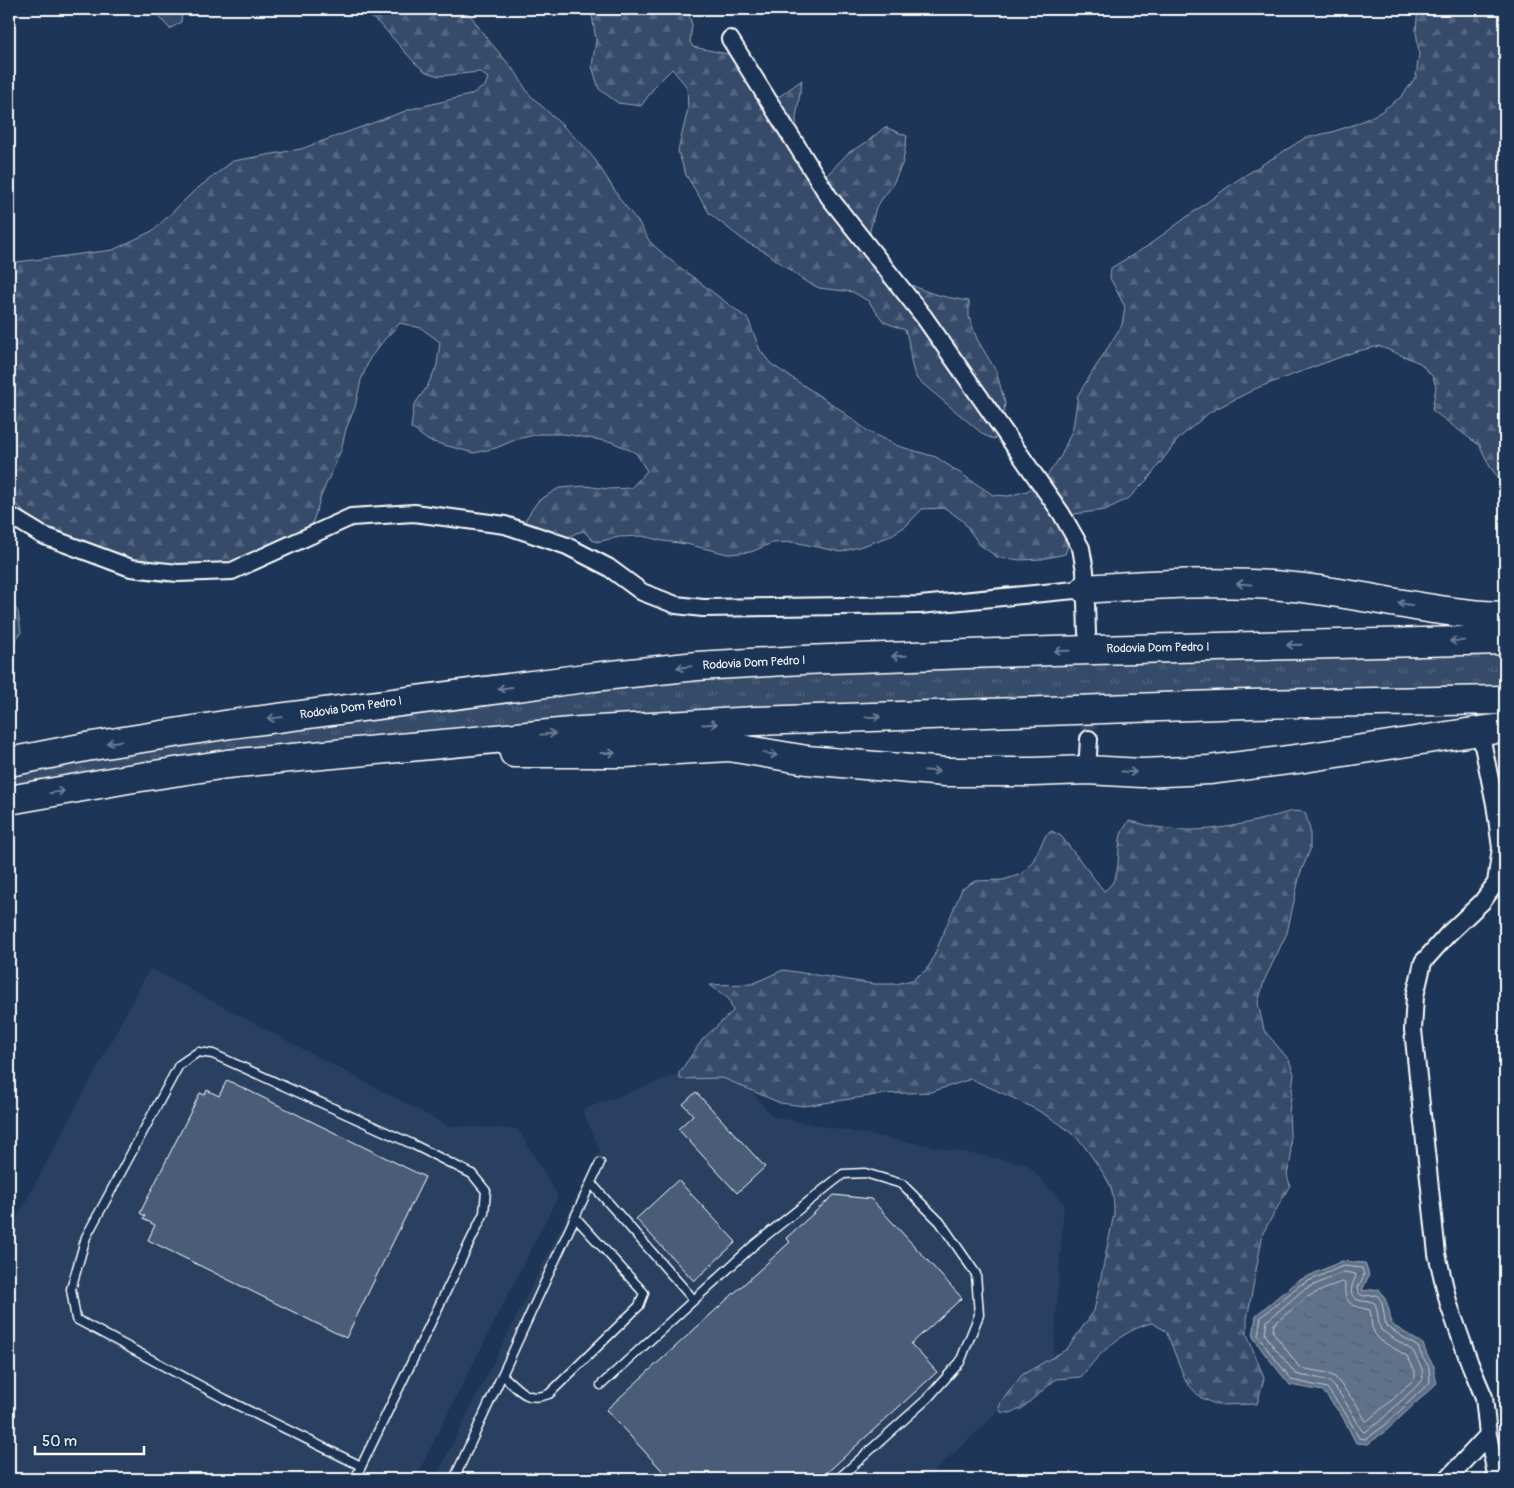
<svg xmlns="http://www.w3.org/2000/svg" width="1514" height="1488" viewBox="0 0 1514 1488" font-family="Pangolin,sans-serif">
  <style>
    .built { fill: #2a4161 }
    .grass { fill: url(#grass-tufts); stroke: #9aa5b4 }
    .forest { fill: url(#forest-firs); stroke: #9aa5b4 }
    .water { fill: url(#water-ripples); stroke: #a0aab8 }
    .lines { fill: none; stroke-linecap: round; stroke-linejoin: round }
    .shore { stroke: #c0c7d0; stroke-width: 1 }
    .building { fill: #4a5d79; stroke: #fff }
    .minor-tunnel { stroke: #344968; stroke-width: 16; stroke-dasharray: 16 8; stroke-linecap: butt }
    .service-casing { stroke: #fff; stroke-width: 11 }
    .minor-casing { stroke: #fff; stroke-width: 20 }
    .motorway-casing { stroke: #fff; stroke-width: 31 }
    .service { stroke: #1d3557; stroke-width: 8 }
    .minor { stroke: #1d3557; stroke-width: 16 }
    .motorway { stroke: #1d3557; stroke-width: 28 }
    .oneway { stroke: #6c7c92 }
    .labels { text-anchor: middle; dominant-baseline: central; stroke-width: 4.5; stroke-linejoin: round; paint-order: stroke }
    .street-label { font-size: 12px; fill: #fff; stroke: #1d3557 }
  </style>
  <defs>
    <pattern id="grass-tufts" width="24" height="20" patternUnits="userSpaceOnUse" patternTransform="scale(1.25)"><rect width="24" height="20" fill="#364b69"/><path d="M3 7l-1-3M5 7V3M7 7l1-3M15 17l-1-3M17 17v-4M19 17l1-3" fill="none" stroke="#546680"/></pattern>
    <pattern id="forest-firs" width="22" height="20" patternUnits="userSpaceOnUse" patternTransform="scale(1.25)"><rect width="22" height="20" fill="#364b69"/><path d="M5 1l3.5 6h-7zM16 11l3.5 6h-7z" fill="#546680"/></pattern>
    <pattern id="water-ripples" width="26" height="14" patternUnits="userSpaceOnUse" patternTransform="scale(1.25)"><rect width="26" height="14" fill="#617289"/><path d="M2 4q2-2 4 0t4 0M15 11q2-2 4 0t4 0" fill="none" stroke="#555d67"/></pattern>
  </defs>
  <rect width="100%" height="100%" fill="#1d3557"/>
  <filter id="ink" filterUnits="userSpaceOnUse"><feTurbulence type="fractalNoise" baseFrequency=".02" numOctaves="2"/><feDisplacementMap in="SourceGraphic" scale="10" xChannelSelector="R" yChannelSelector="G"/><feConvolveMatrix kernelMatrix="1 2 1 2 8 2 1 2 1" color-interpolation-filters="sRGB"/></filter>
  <g filter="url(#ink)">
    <path class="built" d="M 150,968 L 448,1126 L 518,1129 L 558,1196 L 415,1479 L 9,1479 L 9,1233 Z
      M 722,1057 L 773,1117 L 1027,1164 L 1064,1204 L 1053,1361 L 926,1479 L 435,1479 L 600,1150 L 582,1110 Z"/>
    <path class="grass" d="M 1505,648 L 1505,690 L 1013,702 L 9,792 L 9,771 L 94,755 L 712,675 Z"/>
    <path class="forest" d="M 152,9 L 182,9 L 181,22 L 170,29 Z
      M 362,9 L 466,9 L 485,36 L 517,74 L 528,93 L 581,143 L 596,161 L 622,202 L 639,223 L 650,242 L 669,259 L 748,319 L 760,350 L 771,364 L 838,408 L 869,432 L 898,446 L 936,457 L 993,495 L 1008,496 L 1027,491 L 1044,480 L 1061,456 L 1073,428 L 1078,395 L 1122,325 L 1125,307 L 1110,278 L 1111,268 L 1146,247 L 1236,181 L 1305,138 L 1332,132 L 1356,124 L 1379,113 L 1401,97 L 1416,77 L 1419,54 L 1416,30 L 1418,9 L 1505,9 L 1505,497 L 1505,486 L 1490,467 L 1480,446 L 1432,410 L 1436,387 L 1433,377 L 1420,363 L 1379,346 L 1354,352 L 1257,388 L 1210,412 L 1179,438 L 1148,479 L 1129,498 L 1105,510 L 1074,514 L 1067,549 L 1065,554 L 1042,559 L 1020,560 L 997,557 L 979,544 L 963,521 L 945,508 L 922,509 L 906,526 L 888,537 L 862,546 L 841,552 L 794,542 L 772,543 L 751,552 L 728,554 L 686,544 L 663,541 L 642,536 L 619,537 L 597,542 L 592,540 L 584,531 L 576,533 L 558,543 L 536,539 L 525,520 L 538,501 L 559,488 L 585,486 L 608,489 L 631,488 L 647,471 L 636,453 L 612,442 L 564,434 L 539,434 L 517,439 L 496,448 L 474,453 L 429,441 L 411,428 L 414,405 L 427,387 L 437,365 L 440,342 L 421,328 L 400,323 L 384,340 L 370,358 L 361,380 L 355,407 L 346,429 L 341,450 L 321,496 L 306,544 L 232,577 L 167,582 L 135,578 L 108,570 L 41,530 L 17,505 L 9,500 L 9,263 L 113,250 L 154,230 L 194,191 L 233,161 L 301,149 L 411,109 L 470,95 L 485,86 L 488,78 L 480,72 L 439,76 L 426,72 L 415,63 L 383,27 Z
      M 591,9 L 687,9 L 692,25 L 690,42 L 693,47 L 743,57 L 771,97 L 780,96 L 802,80 L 796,118 L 797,140 L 812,183 L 830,172 L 848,153 L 867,142 L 885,127 L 907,136 L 903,162 L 892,186 L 876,207 L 870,230 L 871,252 C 883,263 895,277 910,284 C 928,294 949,298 969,301 L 969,317 L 977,339 L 996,371 L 1005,403 L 1001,436 L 994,439 L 984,435 L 917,379 C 908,363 912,346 905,330 L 884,322 L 868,301 L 853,292 L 819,288 L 803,280 L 767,253 L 746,242 L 710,214 L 686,175 L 678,151 L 688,109 L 687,87 L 672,69 L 656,85 L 641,106 L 618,103 L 599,89 L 592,66 L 596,40 Z
      M 9,598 L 18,612 L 21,632 L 9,651 Z
      M 1292,811 L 1305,812 L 1310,830 L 1310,850 L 1300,874 L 1287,933 L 1264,981 L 1258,1003 L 1264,1030 L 1289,1060 L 1294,1074 L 1289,1112 L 1291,1157 L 1287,1175 L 1290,1185 L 1263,1233 L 1247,1319 L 1247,1334 L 1264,1378 L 1257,1404 L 1217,1405 L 1200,1397 L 1186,1382 L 1166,1331 L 1152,1323 C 1122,1330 1100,1353 1081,1377 L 1056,1379 L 1021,1409 L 1010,1413 L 1001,1412 L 999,1408 L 1001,1402 L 1022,1375 L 1067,1349 L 1094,1311 L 1114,1214 C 1114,1189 1111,1185 1097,1164 C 1089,1153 1081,1140 1070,1132 C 1043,1109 1003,1094 971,1079 L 931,1092 L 883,1094 L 804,1106 L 780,1103 L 723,1078 L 680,1079 L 679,1073 L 703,1039 L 733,1011 L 729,999 L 710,985 L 752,984 L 783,970 L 874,984 L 896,984 L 912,980 L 925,971 L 931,963 L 962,889 L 975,881 L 1003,880 L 1022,874 L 1033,861 L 1046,835 L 1052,831 L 1061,836 L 1104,891 C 1123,879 1116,854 1121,835 C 1123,830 1126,825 1129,821 C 1140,823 1151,827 1163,828 C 1206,835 1251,823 1292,811 Z"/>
    <path class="water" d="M 1342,1261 L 1365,1263 L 1369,1275 L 1362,1291 L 1379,1289 C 1387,1300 1390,1310 1391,1324 L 1423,1344 L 1427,1355 L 1434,1366 L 1434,1372 L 1437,1383 L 1387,1430 L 1368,1444 L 1356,1443 L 1342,1416 L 1323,1391 L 1290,1385 L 1264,1353 L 1253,1337 L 1256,1315 L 1297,1281 Z"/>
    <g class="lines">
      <path class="shore" d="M 1343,1266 L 1362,1268 L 1364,1275 L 1358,1288 L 1359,1293 L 1363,1296 L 1377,1295 L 1382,1302 L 1386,1326 L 1418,1347 L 1423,1358 L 1429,1367 L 1430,1382 L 1384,1426 L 1366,1439 L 1359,1438 L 1346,1414 L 1327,1388 L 1292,1380 L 1268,1350 L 1258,1335 L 1261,1317 L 1300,1285 Z
        M 1344,1272 L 1356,1274 C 1356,1279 1353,1281 1352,1286 C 1348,1303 1365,1301 1374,1302 C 1379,1311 1377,1321 1381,1330 L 1413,1351 L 1422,1369 L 1423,1380 L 1380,1421 L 1365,1432 L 1362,1431 C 1356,1420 1337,1384 1326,1380 C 1317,1377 1305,1377 1296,1374 L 1273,1346 L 1265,1334 L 1267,1321 L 1303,1290 Z
        M 1341,1282 L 1345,1283 C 1343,1305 1353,1306 1370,1310 L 1372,1327 L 1375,1334 L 1380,1340 L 1407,1356 L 1415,1371 L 1415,1378 L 1392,1400 L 1367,1421 L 1365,1420 L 1357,1405 L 1335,1377 L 1327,1373 L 1300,1368 L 1273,1332 L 1274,1324 L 1307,1297 Z"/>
    </g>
    <path class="building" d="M 227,1080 L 425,1177 L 346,1338 L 148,1240 L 155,1225 L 143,1219 L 145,1216 L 140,1213 L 200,1093 L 205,1095 L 207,1090 L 219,1096 Z
      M 696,1092 L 765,1167 L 737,1193 L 678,1129 L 693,1115 L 683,1104 Z
      M 678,1180 L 736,1242 L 694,1281 L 636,1219 Z
      M 834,1195 L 871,1199 L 962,1298 L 911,1344 L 937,1372 L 820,1479 L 670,1479 L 606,1410 L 790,1242 L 786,1238 Z"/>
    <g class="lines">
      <path class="minor-tunnel" d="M 1087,641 L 1089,739"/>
      <g class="service-casing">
        <path id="service" d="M 591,1183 L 693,1299
          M 502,1375 C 519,1389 526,1403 549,1394 L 639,1306 L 644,1293 L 575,1217
          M 601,1385 L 754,1245 L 843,1174 L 865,1173 L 902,1184 L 940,1222 L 976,1274 L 979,1315 L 960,1362 L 927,1399 L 838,1479
          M 355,1479 L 484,1213 L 486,1191 L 472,1174 L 410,1143 L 213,1054 L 198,1052 L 179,1065 L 86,1237 L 71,1289 L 76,1319 L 225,1399 L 361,1466
          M 454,1479 L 600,1163"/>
      </g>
      <g class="minor-casing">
        <path id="minor" d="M 730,39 L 829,197 L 924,317 L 1061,513 L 1081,548 L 1085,571 L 1087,633
          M 9,515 L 42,535 L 131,568 L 178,573 L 232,571 L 351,517 L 414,513 L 505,525 L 567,546 L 608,567 L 642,592 L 676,605 L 703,608 L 920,605 L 1085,589
          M 1087,770 L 1089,739
          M 1488,1435 L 1497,1479
          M 1447,1479 L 1488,1435 L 1484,1397 L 1470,1364 L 1449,1305 L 1437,1254 L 1413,1030 L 1415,996 L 1423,962 L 1448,934 L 1482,902 L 1496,883 L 1501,848 L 1495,804 L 1480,731"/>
      </g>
      <g class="motorway-casing">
        <path id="motorway" d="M 1085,589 C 1154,584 1225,580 1294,587 C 1365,594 1434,614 1505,616
          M 514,753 L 625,753 L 729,747 L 807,760 L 945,772 L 1033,772 L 1087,770 L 1142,773 L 1209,770 L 1304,758 L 1480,731 L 1505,728
          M 9,762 L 86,747 L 231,724 L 593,677 L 697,666 L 803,660 L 1052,651 L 1505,640
          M 9,800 L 128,779 L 227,764 L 581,731 L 755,721 L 1247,704 L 1505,700"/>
      </g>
      <use href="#service" class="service"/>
      <use href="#minor" class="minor"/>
      <use href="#motorway" class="motorway"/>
    </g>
    <defs><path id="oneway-shaft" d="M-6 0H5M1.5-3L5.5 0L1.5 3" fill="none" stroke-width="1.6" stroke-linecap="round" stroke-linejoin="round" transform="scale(1.25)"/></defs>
    <g class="oneway">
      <use href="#oneway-shaft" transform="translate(1244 584) rotate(-177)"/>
      <use href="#oneway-shaft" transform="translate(1405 604) rotate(-171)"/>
      <use href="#oneway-shaft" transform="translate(1457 641) rotate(179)"/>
      <use href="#oneway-shaft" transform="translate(1294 645) rotate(179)"/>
      <use href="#oneway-shaft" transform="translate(1062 651) rotate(179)"/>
      <use href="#oneway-shaft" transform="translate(899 656) rotate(178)"/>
      <use href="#oneway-shaft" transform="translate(684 667) rotate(174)"/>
      <use href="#oneway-shaft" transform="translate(505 688) rotate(173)"/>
      <use href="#oneway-shaft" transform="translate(873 717) rotate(-2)"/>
      <use href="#oneway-shaft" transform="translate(275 718) rotate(172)"/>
      <use href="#oneway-shaft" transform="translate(710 724) rotate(-3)"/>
      <use href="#oneway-shaft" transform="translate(548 734) rotate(-5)"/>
      <use href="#oneway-shaft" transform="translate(114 742) rotate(171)"/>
      <use href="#oneway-shaft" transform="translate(608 753)"/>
      <use href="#oneway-shaft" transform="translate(770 754) rotate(9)"/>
      <use href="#oneway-shaft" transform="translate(932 771) rotate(5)"/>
      <use href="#oneway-shaft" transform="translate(1129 772) rotate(3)"/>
      <use href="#oneway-shaft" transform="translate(57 792) rotate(-10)"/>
    </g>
  </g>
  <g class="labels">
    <g class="street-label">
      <text transform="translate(1158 648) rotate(-1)">Rodovia Dom Pedro I</text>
      <text transform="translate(754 663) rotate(-3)">Rodovia Dom Pedro I</text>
      <text transform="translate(351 708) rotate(-8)">Rodovia Dom Pedro I</text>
    </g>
  </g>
  <rect width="1514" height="1488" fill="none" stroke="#1d3557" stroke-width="30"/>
  <rect x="15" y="15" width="1484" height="1458" fill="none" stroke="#fff" stroke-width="2" filter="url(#ink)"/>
  <path d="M35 1446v8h109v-8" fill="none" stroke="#ffffff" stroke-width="2.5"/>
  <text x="42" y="1446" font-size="15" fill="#ffffff" stroke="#1d3557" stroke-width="4" paint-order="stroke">50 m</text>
</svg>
